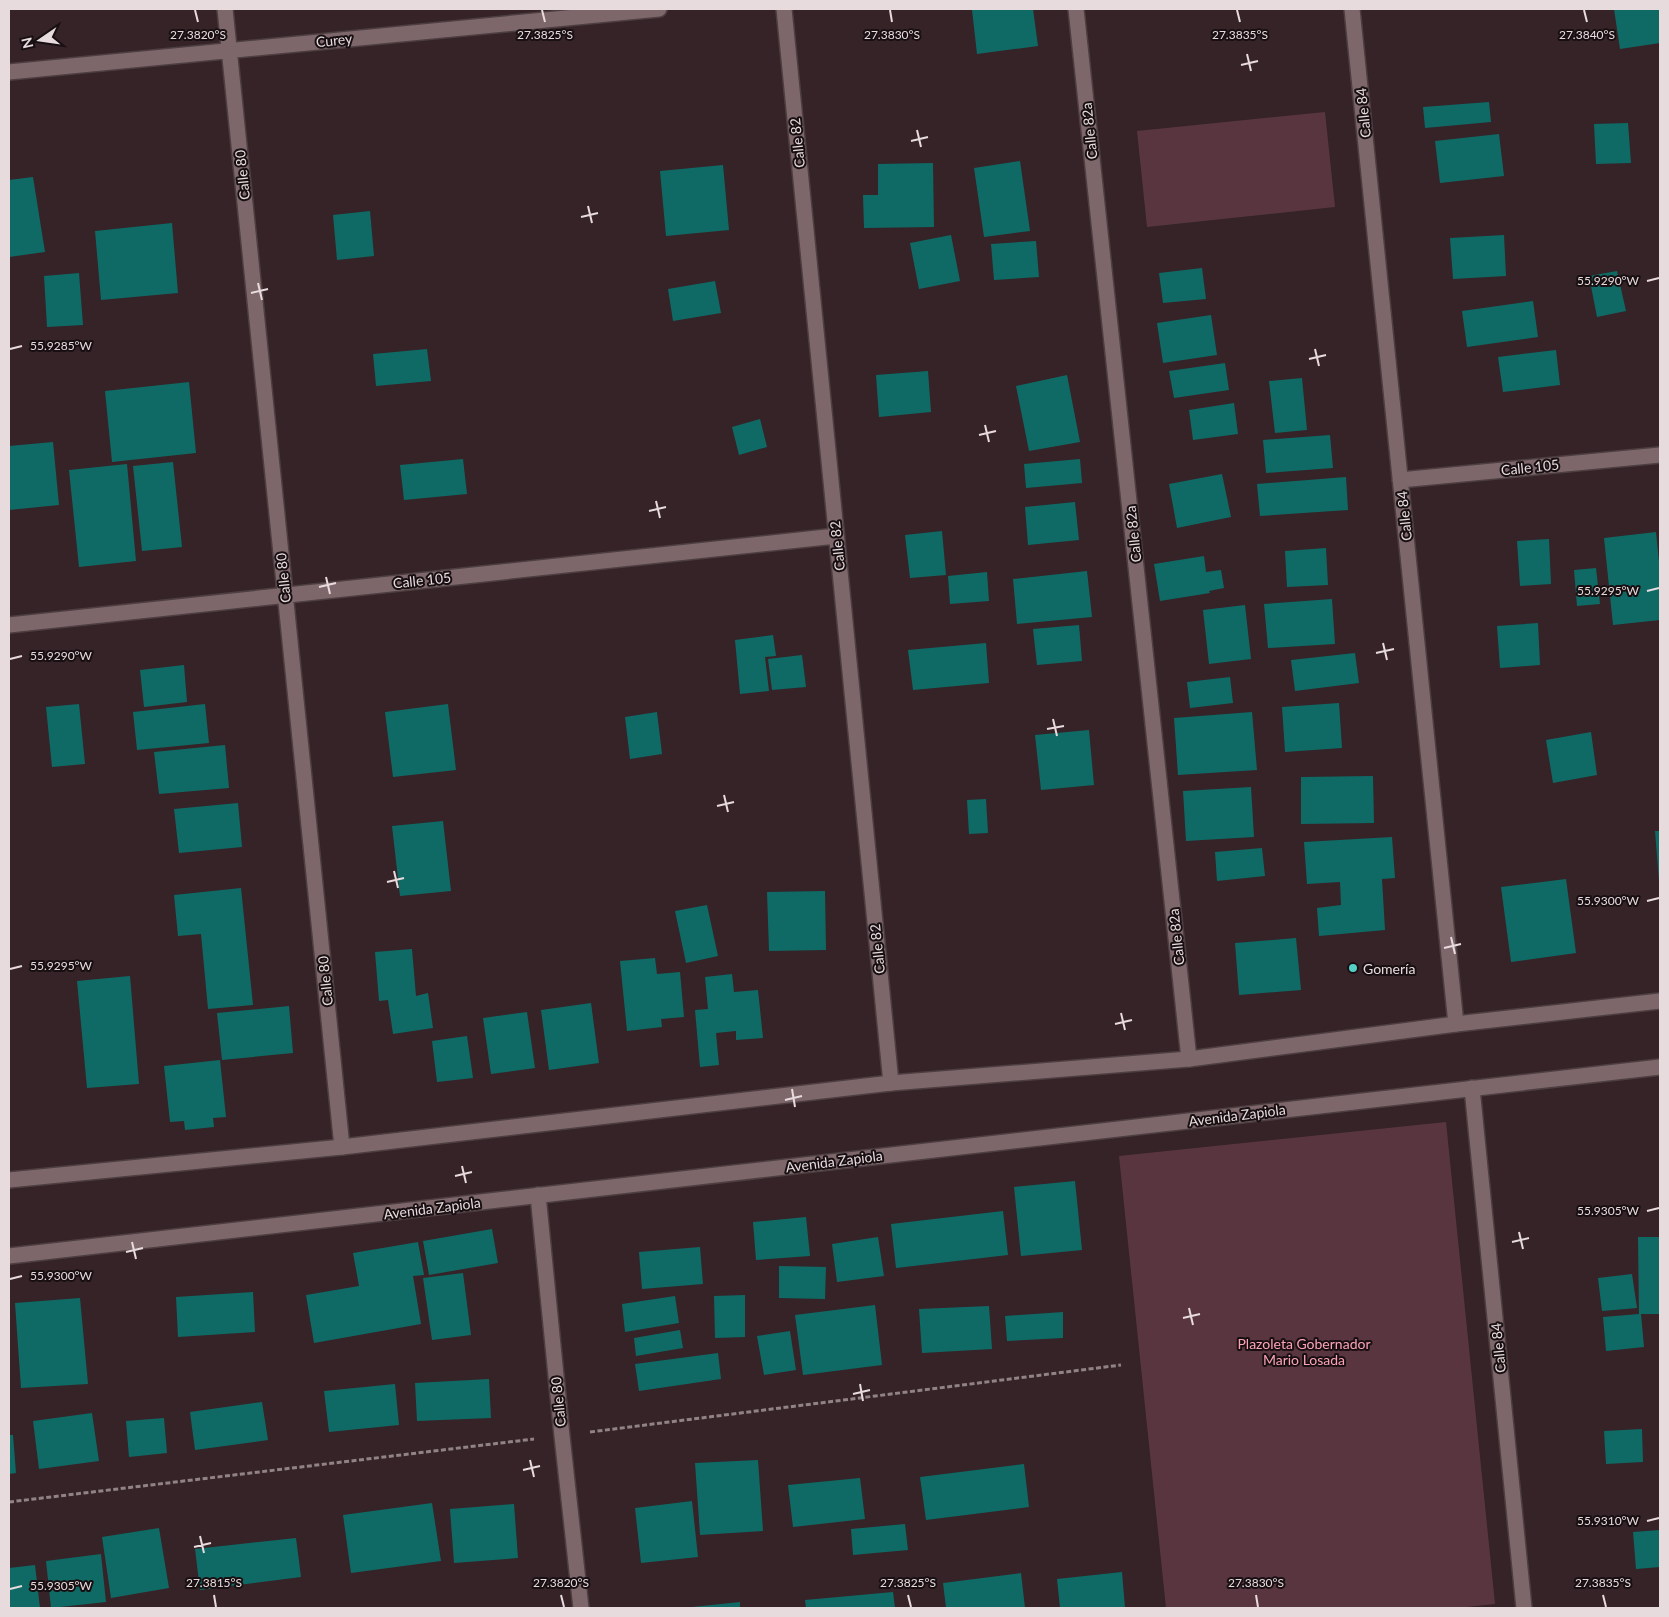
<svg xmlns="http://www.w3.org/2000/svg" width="1669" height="1617" viewBox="0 0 1669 1617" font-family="Lato,sans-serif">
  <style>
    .green { fill: #59363f }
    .building { fill: #0f6a65 }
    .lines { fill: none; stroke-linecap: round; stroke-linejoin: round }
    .street-casing { stroke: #4d3e41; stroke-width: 18 }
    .secondary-casing { stroke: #4d3e41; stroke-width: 18 }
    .path { stroke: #918285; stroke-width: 3; stroke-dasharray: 5 2.5; stroke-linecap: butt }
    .street { stroke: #7d676b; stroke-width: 15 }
    .secondary { stroke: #7d676b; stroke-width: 15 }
    .ticks { fill: none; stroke: #e8dbdd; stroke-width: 2 }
    .poi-dot { fill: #55cec6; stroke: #170f11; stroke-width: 2 }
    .labels { text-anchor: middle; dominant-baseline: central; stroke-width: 4; stroke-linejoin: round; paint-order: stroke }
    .street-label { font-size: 14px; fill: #e8dbdd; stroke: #170f11 }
    .poi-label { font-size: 14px; fill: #e8dbdd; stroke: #170f11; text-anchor: start }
    .park-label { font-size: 14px; fill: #fca3b8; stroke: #170f11 }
    .ticks-label { font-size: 12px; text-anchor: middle; fill: #e8dbdd; stroke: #170f11; stroke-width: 4; stroke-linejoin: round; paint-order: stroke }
  </style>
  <rect width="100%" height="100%" fill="#352327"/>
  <path class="green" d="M 1325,112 L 1335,207 L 1147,227 L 1137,131 Z
    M 1446,1122 L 1495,1604 L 1457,1608 L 1166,1608 L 1119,1156 Z"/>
  <path class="building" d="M 983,9 L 1033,9 L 1038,46 L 977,54 L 972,10 Z
    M 1614,9 L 1660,9 L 1660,43 L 1620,49 Z
    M 1489,102 L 1491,122 L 1425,128 L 1423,107 Z
    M 1628,123 L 1631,163 L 1596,164 L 1594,124 Z
    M 1499,134 L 1504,176 L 1440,183 L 1435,141 Z
    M 1020,161 L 1030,231 L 984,237 L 974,168 Z
    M 933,163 L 934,227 L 864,228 L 863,195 L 878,195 L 878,164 Z
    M 723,165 L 729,230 L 666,236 L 660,171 Z
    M 33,177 L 45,252 L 9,257 L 9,180 Z
    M 370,211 L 374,256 L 337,260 L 333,215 Z
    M 172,223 L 178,293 L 101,300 L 95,231 Z
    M 951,235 L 960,281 L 919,289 L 910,243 Z
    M 1504,235 L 1506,276 L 1453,279 L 1450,238 Z
    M 1036,241 L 1039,277 L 994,280 L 991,244 Z
    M 1202,268 L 1206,299 L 1163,303 L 1159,273 Z
    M 1617,271 L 1626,311 L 1597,317 L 1589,276 Z
    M 79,273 L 83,325 L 47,327 L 44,276 Z
    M 715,281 L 721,313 L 673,321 L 668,289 Z
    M 1533,301 L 1538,337 L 1467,347 L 1462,311 Z
    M 1211,315 L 1217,355 L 1163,363 L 1157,323 Z
    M 427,349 L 431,381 L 376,386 L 373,354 Z
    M 1556,350 L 1560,385 L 1503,392 L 1498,357 Z
    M 1225,363 L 1229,390 L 1174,398 L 1169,371 Z
    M 928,371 L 931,412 L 879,417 L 876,375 Z
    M 1067,375 L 1080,442 L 1029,451 L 1016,386 Z
    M 1302,378 L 1307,430 L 1275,433 L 1269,381 Z
    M 189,382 L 196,453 L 112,462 L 105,391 Z
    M 1234,403 L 1238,434 L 1193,440 L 1189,410 Z
    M 760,419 L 767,447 L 739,455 L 732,427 Z
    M 1330,435 L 1333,468 L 1266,473 L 1263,440 Z
    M 53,442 L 59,505 L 9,510 L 9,446 Z
    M 463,459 L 467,494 L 404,500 L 400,465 Z
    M 1080,459 L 1082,483 L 1026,488 L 1024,464 Z
    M 173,462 L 182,547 L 142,551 L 133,466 Z
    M 127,464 L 136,561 L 79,567 L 69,470 Z
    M 1222,474 L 1231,517 L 1177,528 L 1169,484 Z
    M 1346,477 L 1348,510 L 1260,516 L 1257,484 Z
    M 1075,502 L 1079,540 L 1028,545 L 1025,507 Z
    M 942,531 L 946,575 L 910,578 L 905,535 Z
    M 1656,532 L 1660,572 L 1660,620 L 1613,625 L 1604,538 Z
    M 1549,539 L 1551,584 L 1520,586 L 1517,541 Z
    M 1326,548 L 1328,585 L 1287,587 L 1285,551 Z
    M 1204,556 L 1206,572 L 1221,570 L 1224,588 L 1209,591 L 1210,593 L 1160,601 L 1154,564 Z
    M 1596,568 L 1600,604 L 1577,606 L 1574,570 Z
    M 1087,571 L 1092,617 L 1017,624 L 1013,579 Z
    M 987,572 L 989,601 L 950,604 L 948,576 Z
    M 1332,599 L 1335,644 L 1268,648 L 1264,604 Z
    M 1245,605 L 1251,659 L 1209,664 L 1203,610 Z
    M 1538,623 L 1540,665 L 1500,668 L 1497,626 Z
    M 1079,625 L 1082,661 L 1037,665 L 1033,629 Z
    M 773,635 L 776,656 L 765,657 L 769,691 L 740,694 L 735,640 Z
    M 986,643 L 989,683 L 913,690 L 908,650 Z
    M 1355,653 L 1359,683 L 1295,691 L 1291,660 Z
    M 802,655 L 806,687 L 772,690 L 768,659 Z
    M 184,665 L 187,702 L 144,707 L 140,670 Z
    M 1230,677 L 1233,703 L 1190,708 L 1187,682 Z
    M 1339,703 L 1342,748 L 1285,752 L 1282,707 Z
    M 79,704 L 85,764 L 52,767 L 46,707 Z
    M 205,704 L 209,743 L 137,750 L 133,712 Z
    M 448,704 L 456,770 L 393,777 L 385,712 Z
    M 657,712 L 662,754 L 630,759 L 625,717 Z
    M 1252,712 L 1257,770 L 1178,775 L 1174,718 Z
    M 1089,730 L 1094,785 L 1041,790 L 1035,735 Z
    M 1591,732 L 1597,775 L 1553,783 L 1546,740 Z
    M 225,745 L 229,788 L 159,794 L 154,752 Z
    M 1373,776 L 1374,823 L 1301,824 L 1301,777 Z
    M 1251,787 L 1254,837 L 1186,841 L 1183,791 Z
    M 986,799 L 988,833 L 969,834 L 967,800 Z
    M 238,803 L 242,847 L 179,853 L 174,809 Z
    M 443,821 L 451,891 L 400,896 L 392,826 Z
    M 1655,831 L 1660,831 L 1660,881 L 1659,881 Z
    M 1392,837 L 1395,878 L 1382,879 L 1385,930 L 1319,936 L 1317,908 L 1341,905 L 1340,882 L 1307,884 L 1304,842 Z
    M 1262,848 L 1265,876 L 1217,881 L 1215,852 Z
    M 1566,879 L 1576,953 L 1511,962 L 1501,887 Z
    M 241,888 L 253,1005 L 208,1009 L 201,934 L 178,936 L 174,895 Z
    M 825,891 L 826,950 L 769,951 L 767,892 Z
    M 707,905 L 718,956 L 686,963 L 675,911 Z
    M 1296,938 L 1301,990 L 1239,995 L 1235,943 Z
    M 412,949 L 416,996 L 428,993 L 433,1028 L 393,1034 L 388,1000 L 379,1001 L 375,952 Z
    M 655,958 L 657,974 L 680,972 L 684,1017 L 661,1019 L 662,1027 L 627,1031 L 620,961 Z
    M 732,974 L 734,992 L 758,990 L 763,1038 L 736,1040 L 736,1031 L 716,1033 L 719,1065 L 700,1067 L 695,1010 L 708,1009 L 705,977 Z
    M 130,976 L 139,1084 L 87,1088 L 77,981 Z
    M 591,1003 L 599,1063 L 549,1070 L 541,1010 Z
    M 289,1006 L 293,1053 L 222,1060 L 217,1013 Z
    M 527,1012 L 535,1068 L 491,1074 L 483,1018 Z
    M 467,1036 L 473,1078 L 437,1082 L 432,1041 Z
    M 220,1060 L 226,1117 L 213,1118 L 214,1127 L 185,1130 L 184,1121 L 170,1122 L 164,1066 Z
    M 1075,1181 L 1082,1250 L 1021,1256 L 1014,1187 Z
    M 1003,1211 L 1008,1255 L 896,1268 L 891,1224 Z
    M 806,1217 L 810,1256 L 756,1260 L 753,1222 Z
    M 492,1229 L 498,1263 L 429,1275 L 423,1241 Z
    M 878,1237 L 884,1276 L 837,1282 L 832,1244 Z
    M 1638,1237 L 1660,1237 L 1660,1314 L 1641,1314 L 1644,1347 L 1606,1351 L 1603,1317 L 1639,1314 Z
    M 418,1242 L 424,1275 L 413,1276 L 421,1324 L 314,1343 L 306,1295 L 359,1286 L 353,1253 Z
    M 700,1247 L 703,1284 L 642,1289 L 639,1252 Z
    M 779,1266 L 826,1267 L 825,1299 L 779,1298 Z
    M 463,1273 L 471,1335 L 432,1340 L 423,1278 Z
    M 1632,1274 L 1637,1308 L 1602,1311 L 1598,1278 Z
    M 253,1292 L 255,1332 L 178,1337 L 176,1297 Z
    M 745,1295 L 745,1337 L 715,1338 L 714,1296 Z
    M 675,1296 L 679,1323 L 625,1332 L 622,1304 Z
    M 80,1298 L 88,1384 L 21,1388 L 15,1303 Z
    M 875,1305 L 882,1365 L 803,1375 L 795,1315 Z
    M 989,1306 L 992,1349 L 922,1353 L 919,1309 Z
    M 1063,1312 L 1063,1338 L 1007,1341 L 1005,1316 Z
    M 680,1330 L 683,1348 L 636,1356 L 634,1338 Z
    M 790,1331 L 796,1370 L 764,1375 L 757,1336 Z
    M 718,1353 L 721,1379 L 639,1391 L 635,1364 Z
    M 489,1379 L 491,1418 L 417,1421 L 415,1383 Z
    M 395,1384 L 399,1425 L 329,1432 L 324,1391 Z
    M 262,1402 L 268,1440 L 195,1450 L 190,1412 Z
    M 92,1413 L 99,1461 L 39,1469 L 33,1421 Z
    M 164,1418 L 167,1453 L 129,1457 L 126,1421 Z
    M 1642,1429 L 1643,1462 L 1606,1464 L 1604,1431 Z
    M 9,1435 L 13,1435 L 16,1473 L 9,1474 Z
    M 758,1460 L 763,1531 L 700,1535 L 695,1463 Z
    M 1024,1464 L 1029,1507 L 926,1520 L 920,1477 Z
    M 860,1478 L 865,1519 L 793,1527 L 788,1485 Z
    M 692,1501 L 698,1557 L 641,1563 L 635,1508 Z
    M 432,1503 L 441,1561 L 351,1573 L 343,1515 Z
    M 514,1504 L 518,1558 L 454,1563 L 450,1509 Z
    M 905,1524 L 908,1550 L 853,1555 L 851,1529 Z
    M 159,1528 L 169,1588 L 111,1598 L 102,1537 Z
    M 1660,1530 L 1660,1567 L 1636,1569 L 1633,1532 Z
    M 296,1538 L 301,1577 L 200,1590 L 195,1549 Z
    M 101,1554 L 106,1602 L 51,1608 L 46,1561 Z
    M 35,1565 L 40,1608 L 9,1608 L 9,1568 Z
    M 1122,1572 L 1125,1608 L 1060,1608 L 1057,1579 Z
    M 1021,1573 L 1025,1608 L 946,1608 L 943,1583 Z
    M 893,1592 L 895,1608 L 806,1608 L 805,1600 Z
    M 740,1602 L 740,1608 L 692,1608 L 692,1607 Z"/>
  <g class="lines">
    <g class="street-casing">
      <path id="street" d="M 225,9 L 342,1147
        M 784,9 L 891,1083
        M 1076,9 L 1189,1059
        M 1352,9 L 1456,1024
        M 9,72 L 659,9
        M 1400,480 L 1660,455
        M 9,625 L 836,536
        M 1472,1088 L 1524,1608
        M 538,1195 L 562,1436 L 581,1608"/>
    </g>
    <g class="secondary-casing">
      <path id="secondary" d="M 9,1180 L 342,1147 L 891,1083 L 1189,1059 L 1456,1024 L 1660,1001
        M 9,1256 L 1660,1067"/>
    </g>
    <path class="path" d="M 590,1432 L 1121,1365
      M 9,1502 L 534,1439"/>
    <use href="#street" class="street"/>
    <use href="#secondary" class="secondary"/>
  </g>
  <path class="ticks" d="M 195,10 L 198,22M 542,10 L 545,22M 890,10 L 892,22M 1237,10 L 1240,22M 1584,10 L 1587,22M 1247,54 L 1251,71M 1241,65 L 1258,61M 917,130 L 921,147M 911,141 L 928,137M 588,206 L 592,223M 581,217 L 598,213M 1647,281 L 1659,278M 258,283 L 262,300M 251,293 L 268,289M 10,349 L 22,346M 1315,349 L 1319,366M 1309,359 L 1326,355M 985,425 L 989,442M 979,435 L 996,431M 656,501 L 660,518M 649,511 L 666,507M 326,577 L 330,594M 319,587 L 336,583M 1647,591 L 1659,588M 1383,643 L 1387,660M 1376,653 L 1394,649M 10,659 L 22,656M 1053,719 L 1057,736M 1047,729 L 1064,726M 724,795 L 728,812M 717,806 L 734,802M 394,871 L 398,888M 387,882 L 404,878M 1647,901 L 1659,898M 1451,937 L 1455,954M 1444,948 L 1461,944M 10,969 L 22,966M 1121,1013 L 1125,1030M 1115,1024 L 1132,1020M 792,1089 L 795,1107M 785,1100 L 802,1096M 462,1166 L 466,1183M 455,1176 L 472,1172M 1647,1211 L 1659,1208M 1519,1232 L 1523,1249M 132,1242 L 136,1259M 1512,1242 L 1529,1238M 126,1252 L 143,1248M 10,1279 L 22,1276M 1189,1308 L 1193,1325M 1183,1318 L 1200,1314M 860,1384 L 863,1401M 853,1394 L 870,1390M 530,1460 L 534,1477M 523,1470 L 540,1466M 1647,1521 L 1659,1518M 200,1536 L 204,1553M 194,1547 L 211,1543M 10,1589 L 22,1586M 214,1595 L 216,1607M 561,1595 L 564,1607M 908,1595 L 911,1607M 1256,1595 L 1258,1607M 1603,1595 L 1606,1607"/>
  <circle class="poi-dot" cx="1353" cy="968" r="5"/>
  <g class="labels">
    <g class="street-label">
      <text transform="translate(334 40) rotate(-6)">Curey</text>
      <text transform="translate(1363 113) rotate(-96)">Calle 84</text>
      <text transform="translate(1089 131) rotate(-96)">Calle 82a</text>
      <text transform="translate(797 143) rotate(-96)">Calle 82</text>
      <text transform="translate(242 175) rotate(-96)">Calle 80</text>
      <text transform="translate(1530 467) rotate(-6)">Calle 105</text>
      <text transform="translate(1404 516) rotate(-96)">Calle 84</text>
      <text transform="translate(1133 534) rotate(-96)">Calle 82a</text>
      <text transform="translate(837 546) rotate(-96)">Calle 82</text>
      <text transform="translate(283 578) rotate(-96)">Calle 80</text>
      <text transform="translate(422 580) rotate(-6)">Calle 105</text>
      <text transform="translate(1176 937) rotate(-96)">Calle 82a</text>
      <text transform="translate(877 949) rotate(-96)">Calle 82</text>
      <text transform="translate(325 981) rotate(-96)">Calle 80</text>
      <text transform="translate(1237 1115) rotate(-7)">Avenida Zapiola</text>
      <text transform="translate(834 1161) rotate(-7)">Avenida Zapiola</text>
      <text transform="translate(432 1208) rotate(-7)">Avenida Zapiola</text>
      <text transform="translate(1498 1348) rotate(-96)">Calle 84</text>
      <text transform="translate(558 1402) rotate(-96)">Calle 80</text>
    </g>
    <g class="poi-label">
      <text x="1363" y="968">Gomería</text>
    </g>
    <g class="park-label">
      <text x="1304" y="1343">Plazoleta Gobernador<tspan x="1304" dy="16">Mario Losada</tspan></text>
    </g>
  </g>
  <g class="ticks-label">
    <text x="198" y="39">27.3820°S</text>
    <text x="545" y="39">27.3825°S</text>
    <text x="892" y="39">27.3830°S</text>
    <text x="1240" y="39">27.3835°S</text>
    <text x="1587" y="39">27.3840°S</text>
    <text x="1608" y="285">55.9290°W</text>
    <text x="61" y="350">55.9285°W</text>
    <text x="1608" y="595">55.9295°W</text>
    <text x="61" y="660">55.9290°W</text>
    <text x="1608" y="905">55.9300°W</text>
    <text x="61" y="970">55.9295°W</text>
    <text x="1608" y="1215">55.9305°W</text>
    <text x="61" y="1280">55.9300°W</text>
    <text x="1608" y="1525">55.9310°W</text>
    <text x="214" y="1587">27.3815°S</text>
    <text x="561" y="1587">27.3820°S</text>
    <text x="908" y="1587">27.3825°S</text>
    <text x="1256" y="1587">27.3830°S</text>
    <text x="1603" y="1587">27.3835°S</text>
    <text x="61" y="1590">55.9305°W</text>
  </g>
  <rect width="1669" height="1617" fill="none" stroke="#e8dbdd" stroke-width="20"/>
  <g transform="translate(40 40) rotate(257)" stroke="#170f11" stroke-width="4" paint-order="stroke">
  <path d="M0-4L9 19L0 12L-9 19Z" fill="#e8dbdd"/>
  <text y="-8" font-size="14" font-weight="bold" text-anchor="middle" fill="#e8dbdd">N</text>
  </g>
</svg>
